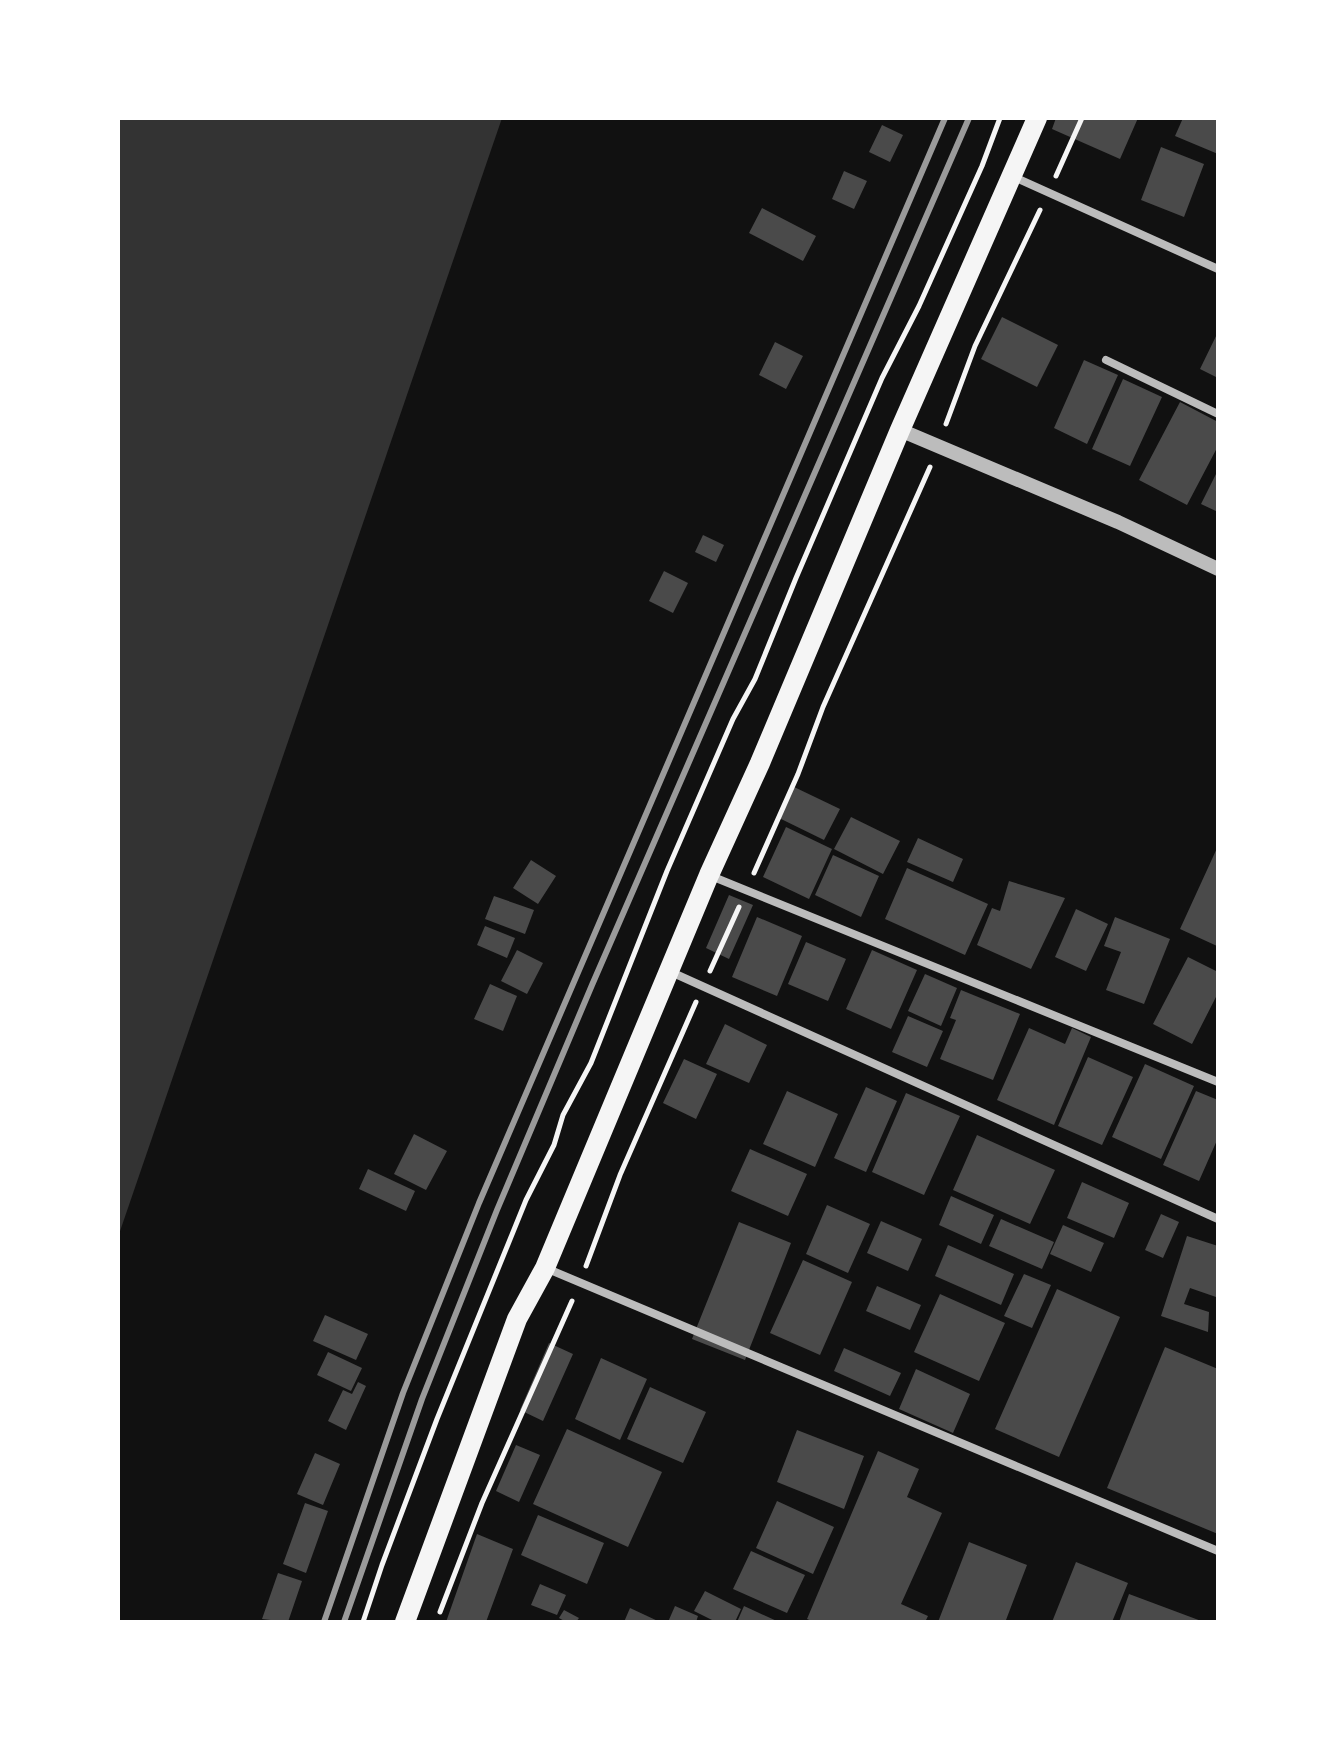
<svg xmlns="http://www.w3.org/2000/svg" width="1336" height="1740" viewBox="0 0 1336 1740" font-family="Commissioner,sans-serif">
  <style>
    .water { fill: #333 }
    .building { fill: #4a4a4a }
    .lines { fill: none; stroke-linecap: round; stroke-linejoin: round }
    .path { stroke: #f5f5f5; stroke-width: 5 }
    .minor { stroke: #bcbcbc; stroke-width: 8 }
    .tertiary { stroke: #bcbcbc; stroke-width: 14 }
    .primary { stroke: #f5f5f5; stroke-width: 20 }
    .rail { stroke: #9a9a9a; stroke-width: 6 }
  </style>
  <rect width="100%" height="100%" fill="#111"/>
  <path class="water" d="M 118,118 L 502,118 L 118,1237 Z"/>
  <path class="building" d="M 1056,118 L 1138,118 L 1120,159 L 1052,129 Z
    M 1183,118 L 1218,118 L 1218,154 L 1175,136 Z
    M 882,125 L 903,135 L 890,162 L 869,152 Z
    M 1161,147 L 1204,164 L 1184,217 L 1141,200 Z
    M 844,171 L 867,181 L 854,209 L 832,199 Z
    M 762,208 L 816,236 L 803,261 L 749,233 Z
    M 1002,317 L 1058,345 L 1037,387 L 981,359 Z
    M 1218,332 L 1218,378 L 1200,369 Z
    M 775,342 L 803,356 L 786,389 L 759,375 Z
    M 1084,360 L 1118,375 L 1087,444 L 1054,428 Z
    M 1123,379 L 1162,397 L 1130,466 L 1092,449 Z
    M 1180,402 L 1218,422 L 1218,446 L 1187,505 L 1139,480 Z
    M 1218,470 L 1218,512 L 1201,504 Z
    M 703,535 L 724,545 L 716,562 L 695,552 Z
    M 664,571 L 688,583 L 673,613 L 649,601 Z
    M 792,786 L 840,809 L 824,840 L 777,817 Z
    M 851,817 L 900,841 L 883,874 L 834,849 Z
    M 786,827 L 832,849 L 809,899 L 763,877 Z
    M 918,838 L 963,859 L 953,882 L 907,862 Z
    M 1218,846 L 1218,945 L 1217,946 L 1180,929 Z
    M 833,855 L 879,876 L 861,917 L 815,895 Z
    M 531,860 L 556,876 L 538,904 L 513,888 Z
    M 907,868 L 988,904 L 965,955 L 885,919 Z
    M 1009,881 L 1065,898 L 1031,969 L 977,945 L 992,908 L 1000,911 Z
    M 729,895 L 753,905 L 729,959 L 706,948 Z
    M 494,896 L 534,910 L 525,934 L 485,919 Z
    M 1076,909 L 1108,924 L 1086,971 L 1055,957 Z
    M 757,917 L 802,936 L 777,996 L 732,977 Z
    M 1115,917 L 1170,939 L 1144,1004 L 1106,990 L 1121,952 L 1104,946 Z
    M 485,926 L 515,938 L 507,958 L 477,945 Z
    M 806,942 L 846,959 L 828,1001 L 788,984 Z
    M 517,950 L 543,963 L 527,994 L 501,981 Z
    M 872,950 L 917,970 L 891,1029 L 846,1009 Z
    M 1188,957 L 1218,972 L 1218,993 L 1192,1044 L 1153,1024 Z
    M 925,974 L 957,988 L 941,1026 L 908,1011 Z
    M 490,984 L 517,996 L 503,1031 L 474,1019 Z
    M 961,990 L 1020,1014 L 993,1080 L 940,1059 L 956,1020 L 950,1018 Z
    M 908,1016 L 943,1031 L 927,1067 L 892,1052 Z
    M 725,1024 L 767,1045 L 749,1083 L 706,1064 Z
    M 1029,1028 L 1065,1044 L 1072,1028 L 1091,1037 L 1054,1125 L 997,1100 Z
    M 1088,1057 L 1133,1077 L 1102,1145 L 1058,1126 Z
    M 684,1059 L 717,1074 L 696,1119 L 663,1103 Z
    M 1145,1064 L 1194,1086 L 1161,1159 L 1112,1137 Z
    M 866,1087 L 897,1101 L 866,1172 L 834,1158 Z
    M 787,1091 L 838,1114 L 815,1167 L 763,1144 Z
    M 1196,1091 L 1218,1100 L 1218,1138 L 1199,1181 L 1163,1165 Z
    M 906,1093 L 960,1116 L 924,1195 L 872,1172 Z
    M 414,1134 L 447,1151 L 426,1190 L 394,1174 Z
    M 977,1135 L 1055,1170 L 1030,1224 L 953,1190 Z
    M 750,1149 L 807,1174 L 788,1216 L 731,1191 Z
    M 368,1169 L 415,1191 L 406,1211 L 359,1189 Z
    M 1082,1182 L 1129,1203 L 1114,1238 L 1067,1218 Z
    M 951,1196 L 994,1215 L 981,1244 L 939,1225 Z
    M 827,1205 L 870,1224 L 848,1273 L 806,1254 Z
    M 1161,1214 L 1179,1222 L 1163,1258 L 1145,1250 Z
    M 1001,1219 L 1054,1242 L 1042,1269 L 989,1246 Z
    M 881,1221 L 922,1239 L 908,1271 L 867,1253 Z
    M 739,1222 L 791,1243 L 745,1360 L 692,1339 Z
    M 1063,1225 L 1104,1243 L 1091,1272 L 1050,1254 Z
    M 1187,1236 L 1218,1246 L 1216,1297 L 1190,1288 L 1184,1304 L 1209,1312 L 1208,1332 L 1161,1316 Z
    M 948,1245 L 1014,1274 L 1001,1305 L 935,1276 Z
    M 803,1260 L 852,1282 L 820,1355 L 770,1333 Z
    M 1024,1274 L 1051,1285 L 1032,1328 L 1004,1316 Z
    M 877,1286 L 921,1305 L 910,1330 L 866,1311 Z
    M 1057,1289 L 1120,1317 L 1059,1457 L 995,1429 Z
    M 940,1294 L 1005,1323 L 979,1381 L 914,1352 Z
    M 325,1315 L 368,1334 L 356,1360 L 313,1341 Z
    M 549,1343 L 573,1354 L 543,1421 L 520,1410 Z
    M 1165,1347 L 1218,1369 L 1218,1534 L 1107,1488 Z
    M 844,1348 L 901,1373 L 890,1396 L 834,1371 Z
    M 328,1352 L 362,1368 L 351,1391 L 317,1375 Z
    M 601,1358 L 647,1379 L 620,1440 L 575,1419 Z
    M 916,1369 L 970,1394 L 953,1433 L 899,1409 Z
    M 358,1382 L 366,1386 L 346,1430 L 328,1421 L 343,1390 L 352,1394 Z
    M 650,1387 L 706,1412 L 683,1463 L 627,1439 Z
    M 567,1429 L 662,1472 L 628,1547 L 533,1504 Z
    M 797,1430 L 864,1456 L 844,1509 L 777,1482 Z
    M 516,1445 L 540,1455 L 519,1502 L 496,1491 Z
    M 878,1451 L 919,1469 L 907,1497 L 942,1513 L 901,1604 L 928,1616 L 925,1622 L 814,1622 L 807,1619 Z
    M 315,1453 L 340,1464 L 323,1505 L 297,1494 Z
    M 777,1501 L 834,1527 L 813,1574 L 756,1548 Z
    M 305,1503 L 328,1511 L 306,1573 L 283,1564 Z
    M 538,1515 L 604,1543 L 587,1584 L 521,1555 Z
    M 477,1534 L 513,1549 L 486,1622 L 446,1622 Z
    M 969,1542 L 1027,1565 L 1006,1620 L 1011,1622 L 938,1622 Z
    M 751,1551 L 805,1575 L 787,1613 L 733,1589 Z
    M 1076,1562 L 1128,1583 L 1112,1622 L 1052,1622 Z
    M 278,1573 L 302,1581 L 288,1622 L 262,1619 Z
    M 540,1584 L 566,1595 L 557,1615 L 531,1605 Z
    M 705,1591 L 741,1609 L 735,1622 L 716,1622 L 694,1611 Z
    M 1129,1594 L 1204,1622 L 1119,1622 Z
    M 675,1606 L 698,1616 L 696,1622 L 668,1622 Z
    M 744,1606 L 779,1622 L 737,1622 Z
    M 630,1608 L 660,1622 L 624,1622 Z
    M 564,1610 L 579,1618 L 576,1622 L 566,1622 L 559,1618 Z"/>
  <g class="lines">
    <path class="path" d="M 1056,176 L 1082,118
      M 946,424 L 975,346 L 1040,210
      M 754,873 L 798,774 L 823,707 L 930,467
      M 710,971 L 739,907
      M 586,1266 L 620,1175 L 696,1002
      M 440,1612 L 482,1503 L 572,1301
      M 363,1622 L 382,1565 L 437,1419 L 526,1200 L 554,1145 L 563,1115 L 591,1063 L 667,871 L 733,719 L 755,679 L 796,578 L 882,378 L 919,306 L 982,166 L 1000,118"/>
    <path class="minor" d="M 1012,176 L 1218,269
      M 1106,360 L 1218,414
      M 711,876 L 1218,1082
      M 671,972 L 1218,1219
      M 548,1269 L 1218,1551"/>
    <path class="tertiary" d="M 900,430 L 1118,522 L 1218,569"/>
    <path class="primary" d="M 405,1622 L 517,1319 L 545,1268 L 709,875 L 760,763 L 900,430 L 1037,118"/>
    <path class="rail" d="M 324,1622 L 403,1393 L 479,1203 L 945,118
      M 344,1622 L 422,1399 L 497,1210 L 592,985 L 969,118"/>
  </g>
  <rect width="1336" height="1740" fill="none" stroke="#ffffff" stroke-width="240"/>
</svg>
